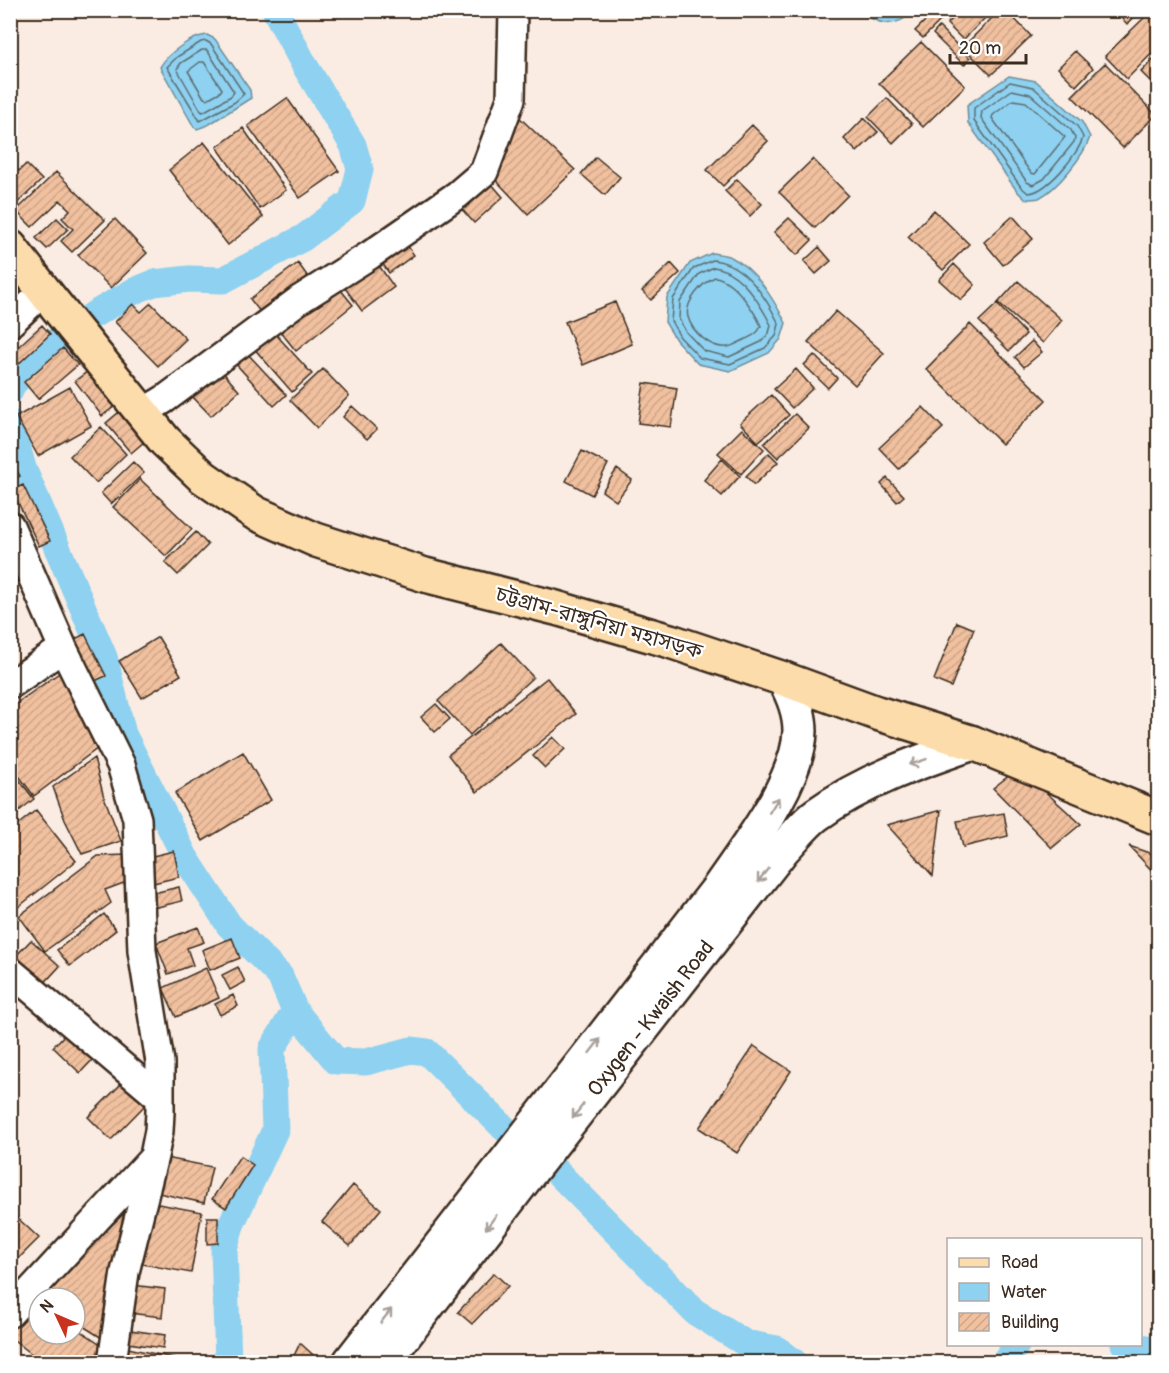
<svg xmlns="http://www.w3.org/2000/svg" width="1169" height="1373" viewBox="0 0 1169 1373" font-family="Pangolin,'Noto Sans Bengali',sans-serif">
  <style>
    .water { fill: #8ed1f0; stroke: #6d8e9c; stroke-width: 1.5 }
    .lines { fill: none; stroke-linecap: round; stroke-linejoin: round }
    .shore { stroke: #5c6d72; stroke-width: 1.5 }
    .canal { stroke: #8ed1f0; stroke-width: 27 }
    .building { fill: url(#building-hatch); stroke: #3b2a1e; stroke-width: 1.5 }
    .minor-casing { stroke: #3b2a1e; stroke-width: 32 }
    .secondary-casing { stroke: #3b2a1e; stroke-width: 38 }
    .primary-casing { stroke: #3b2a1e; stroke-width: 38 }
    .minor { stroke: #fff; stroke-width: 27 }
    .secondary { stroke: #fff; stroke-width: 33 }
    .primary { stroke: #fddcac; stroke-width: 33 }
    .oneway { stroke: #a79f9a }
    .labels { text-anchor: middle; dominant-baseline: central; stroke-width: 4.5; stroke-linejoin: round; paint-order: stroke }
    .street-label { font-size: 21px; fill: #3b2a1e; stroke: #fff }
  </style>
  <defs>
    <pattern id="building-hatch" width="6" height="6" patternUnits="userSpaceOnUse" patternTransform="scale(1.5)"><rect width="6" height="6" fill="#f0c09f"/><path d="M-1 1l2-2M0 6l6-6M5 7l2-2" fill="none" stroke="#cfa588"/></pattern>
  </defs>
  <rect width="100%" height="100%" fill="#faece2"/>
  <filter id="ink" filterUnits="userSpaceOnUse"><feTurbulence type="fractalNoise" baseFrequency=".0167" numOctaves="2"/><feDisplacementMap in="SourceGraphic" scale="12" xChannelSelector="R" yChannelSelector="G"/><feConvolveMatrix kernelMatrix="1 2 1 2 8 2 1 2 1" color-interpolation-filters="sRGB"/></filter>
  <g filter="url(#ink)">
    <path class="water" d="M 858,11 L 915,11 C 893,30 880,25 858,11 Z
      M 207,35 L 215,39 L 250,90 L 251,98 L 208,125 L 197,129 L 194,127 L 160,67 C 168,53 190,37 207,35 Z
      M 1009,76 L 1036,81 L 1082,122 L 1090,137 C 1084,156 1057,189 1039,198 C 1035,199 1030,199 1025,199 L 1017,191 L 968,123 L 967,105 Z
      M 712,253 C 718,254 725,254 731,257 C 757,270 773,299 786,323 L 781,339 L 769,353 L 730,371 L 698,364 L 676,340 L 665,322 L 667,297 L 690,263 Z"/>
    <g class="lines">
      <path class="shore" d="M 206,41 L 211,44 L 244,94 L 235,102 L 200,121 L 167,67 L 177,57 L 201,42 Z
        M 202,50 L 207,50 L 234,92 L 231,96 L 203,112 L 201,111 L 177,69 L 181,63 Z
        M 200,62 L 204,62 L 222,89 L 220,92 L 207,99 L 204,98 L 188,71 Z
        M 1010,82 L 1033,87 L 1077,126 L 1083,137 C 1079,154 1046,193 1028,193 L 1021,187 L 974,121 L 974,108 Z
        M 1012,90 L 1030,94 L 1071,130 L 1075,138 L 1074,142 L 1044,179 L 1033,185 L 1027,182 L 981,118 L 982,111 Z
        M 1013,100 L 1026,102 L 1065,137 L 1035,174 L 1031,173 L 992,118 L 993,115 Z
        M 713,260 C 745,263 766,297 779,324 L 776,336 L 765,348 L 730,364 L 700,358 L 680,337 L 671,321 L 673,299 L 694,268 Z
        M 714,267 C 741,271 760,303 771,325 L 769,333 L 761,342 L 729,357 L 704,351 L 686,332 L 679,319 L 680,302 L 699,274 Z
        M 715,277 C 733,279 754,310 761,326 C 758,334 752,336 744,340 C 739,342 732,347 727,347 C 711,349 692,332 688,317 C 684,302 703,282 715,277 Z"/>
      <path class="canal" d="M 10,391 L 12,385 L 49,346 L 93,315 L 134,291 L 154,283 L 189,279 L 223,280 L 303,238 L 352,201 L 360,169 L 353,145 L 305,66 L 275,10
        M 10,422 L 23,468 L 104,657 L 123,734 L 185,857 L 229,925 L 280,976 L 295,1011 L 272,1049 L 275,1130 L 231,1225 L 224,1249 L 228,1362
        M 295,1011 L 336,1061 L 366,1062 L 411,1050 L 427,1052 L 505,1129
        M 556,1171 L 695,1312 L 745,1343 L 777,1349 L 794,1362
        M 1124,1344 L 1158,1350
        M 1005,1362 L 1017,1344"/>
    </g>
    <path class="building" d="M 936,10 L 944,17 L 923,38 L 915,31 Z
      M 961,10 L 993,10 L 963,40 L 947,24 Z
      M 1000,10 L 1006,10 L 1031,36 L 991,75 L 963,47 Z
      M 1114,10 L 1140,10 L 1127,24 Z
      M 1149,13 L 1158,23 L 1158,47 L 1127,79 L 1105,56 Z
      M 939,27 L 970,58 L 964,65 L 933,34 Z
      M 921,42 L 965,86 L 923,127 L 879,83 Z
      M 1075,51 L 1093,68 L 1076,86 L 1058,68 Z
      M 1158,54 L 1158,87 L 1157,88 L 1141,72 Z
      M 1105,63 L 1156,115 L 1123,148 L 1072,96 Z
      M 287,98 L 339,171 L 300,198 L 248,126 Z
      M 887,98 L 912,124 L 893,143 L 868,117 Z
      M 519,117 L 575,170 L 528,214 L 489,173 Z
      M 864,118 L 878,132 L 857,152 L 844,139 Z
      M 752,125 L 768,141 L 723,186 L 707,170 Z
      M 243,128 L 286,190 L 260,209 L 217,147 Z
      M 204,142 L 263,217 L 228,245 L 169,170 Z
      M 596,157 L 620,177 L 605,195 L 581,174 Z
      M 813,159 L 848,195 L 815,228 L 779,192 Z
      M 10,162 L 19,171 L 26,164 L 42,180 L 13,207 L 10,204 Z
      M 56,172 L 105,220 L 72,252 L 61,241 L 73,229 L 62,218 L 70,210 L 60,200 L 32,227 L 16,211 Z
      M 737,179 L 762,204 L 750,216 L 725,191 Z
      M 490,182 L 503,197 L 474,223 L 460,207 Z
      M 934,210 L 969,244 L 943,270 L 908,237 Z
      M 1013,216 L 1033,239 L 1003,265 L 984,242 Z
      M 57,218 L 68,229 L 47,249 L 36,238 Z
      M 789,218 L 812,240 L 797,255 L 774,232 Z
      M 115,219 L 147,253 L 111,288 L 78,255 Z
      M 405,242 L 414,255 L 389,273 L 380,260 Z
      M 819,247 L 831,261 L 816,274 L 804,261 Z
      M 375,260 L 394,287 L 362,311 L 342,284 Z
      M 298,263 L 311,281 L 264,317 L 250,299 Z
      M 671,263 L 680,273 L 651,300 L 642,291 Z
      M 954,264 L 975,285 L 961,300 L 939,280 Z
      M 1018,281 L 1062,320 L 1043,343 L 998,303 Z
      M 336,284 L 353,305 L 296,351 L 280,331 Z
      M 615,302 L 632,344 L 583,365 L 565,322 Z
      M 151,303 L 186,339 L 158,366 L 115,322 L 133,304 L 141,312 Z
      M 997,304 L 1026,334 L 1009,351 L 979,321 Z
      M 836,311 L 884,353 L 855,385 L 808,342 Z
      M 970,324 L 1046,400 L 1002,444 L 926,369 Z
      M 42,325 L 50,334 L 10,372 L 10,354 Z
      M 271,329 L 312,374 L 292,392 L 252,346 Z
      M 1032,341 L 1042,352 L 1024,367 L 1015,357 Z
      M 63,348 L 78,365 L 38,399 L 24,382 Z
      M 247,353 L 286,395 L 274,406 L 235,363 Z
      M 814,355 L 837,378 L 828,388 L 804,365 Z
      M 220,369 L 239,391 L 211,416 L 191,395 Z
      M 323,369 L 349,396 L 317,428 L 290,400 Z
      M 796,369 L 813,388 L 792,408 L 774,389 Z
      M 88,371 L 115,406 L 102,416 L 75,381 Z
      M 644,383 L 677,388 L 671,427 L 638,423 Z
      M 70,387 L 91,426 L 38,456 L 16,417 Z
      M 771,395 L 789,415 L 758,442 L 740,423 Z
      M 352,406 L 377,429 L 367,439 L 343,417 Z
      M 923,407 L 943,428 L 899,469 L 879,448 Z
      M 119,412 L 144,442 L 131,453 L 106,423 Z
      M 795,414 L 809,428 L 778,458 L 764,444 Z
      M 101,427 L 126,454 L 96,483 L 70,456 Z
      M 742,429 L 764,449 L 741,474 L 718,453 Z
      M 582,451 L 608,464 L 592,495 L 566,481 Z
      M 769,453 L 778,462 L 754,485 L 746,476 Z
      M 10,459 L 20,476 L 12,481 L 10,479 Z
      M 722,459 L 740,476 L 722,496 L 704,480 Z
      M 133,462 L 144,473 L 111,504 L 101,493 Z
      M 617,469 L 632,480 L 616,501 L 602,491 Z
      M 887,478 L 904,496 L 897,502 L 881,484 Z
      M 140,479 L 192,529 L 166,556 L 113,507 Z
      M 23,485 L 50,541 L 39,546 L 12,490 Z
      M 196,532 L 208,545 L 178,575 L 165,562 Z
      M 957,622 L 974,629 L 951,687 L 934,680 Z
      M 85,634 L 106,676 L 95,681 L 75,639 Z
      M 158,637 L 181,675 L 142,698 L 119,661 Z
      M 501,643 L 533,677 L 470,735 L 438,701 Z
      M 62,671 L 106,742 L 34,796 L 10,764 L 10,708 Z
      M 547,678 L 576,714 L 477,792 L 448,755 Z
      M 436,704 L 450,719 L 435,732 L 421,717 Z
      M 553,737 L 565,749 L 545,768 L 533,756 Z
      M 243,752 L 271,800 L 203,841 L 175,793 Z
      M 94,758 L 103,794 L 121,841 L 82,854 L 65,820 L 53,787 Z
      M 10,768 L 34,799 L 19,811 L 10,800 Z
      M 1019,768 L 1081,824 L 1052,848 L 993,788 Z
      M 36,810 L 76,861 L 17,908 L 10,900 L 10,831 Z
      M 941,810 L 933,876 L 887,825 Z
      M 1004,813 L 1008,836 L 963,847 L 957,821 Z
      M 1129,846 L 1158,856 L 1158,877 Z
      M 174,851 L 179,877 L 149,884 L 144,858 Z
      M 127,855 L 129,881 L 105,890 L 111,903 L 45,951 L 19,916 L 98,856 Z
      M 179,887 L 182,901 L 149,909 L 145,895 Z
      M 104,914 L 116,930 L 70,966 L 57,950 Z
      M 198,927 L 204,942 L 187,948 L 193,965 L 168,974 L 156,943 Z
      M 232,938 L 240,958 L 210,970 L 202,950 Z
      M 31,940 L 60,966 L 39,989 L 10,962 Z
      M 238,967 L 245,982 L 230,990 L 222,975 Z
      M 206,968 L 219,998 L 176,1017 L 163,988 Z
      M 233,995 L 238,1006 L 220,1015 L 215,1004 Z
      M 71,1028 L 98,1054 L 80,1073 L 53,1047 Z
      M 754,1046 L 791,1071 L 737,1153 L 699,1128 Z
      M 125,1080 L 148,1102 L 111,1140 L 88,1117 Z
      M 240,1156 L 253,1165 L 226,1208 L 212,1199 Z
      M 161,1157 L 212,1167 L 204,1203 L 154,1192 Z
      M 353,1185 L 381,1209 L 350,1246 L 322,1222 Z
      M 153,1203 L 202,1212 L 191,1273 L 142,1264 Z
      M 129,1209 L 105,1340 L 75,1321 L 75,1298 L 47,1298 L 40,1292 Z
      M 10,1211 L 39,1238 L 10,1267 Z
      M 207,1217 L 218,1217 L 218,1243 L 207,1244 Z
      M 494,1273 L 508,1286 L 472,1324 L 458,1312 Z
      M 132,1285 L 165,1289 L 162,1317 L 129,1313 Z
      M 39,1298 L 39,1334 L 75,1334 L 75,1327 L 102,1345 L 97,1362 L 42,1362 L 10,1337 L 10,1321 Z
      M 130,1330 L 165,1335 L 163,1348 L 128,1343 Z
      M 300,1343 L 321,1362 L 291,1362 Z
      M 128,1348 L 192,1362 L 124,1362 Z"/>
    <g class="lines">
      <g class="minor-casing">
        <path id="minor" d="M 10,323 L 44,291
          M 142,413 L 165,399 L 299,300 L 370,255 L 457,195 L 484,172 L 511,99 L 513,10
          M 10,526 L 63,648 L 121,765 L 137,819 L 142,951 L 160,1062 L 160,1112 L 159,1131 L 154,1156 L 125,1272 L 112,1362
          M 10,685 L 63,648
          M 10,971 L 160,1098
          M 10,1313 L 152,1159"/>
      </g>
      <g class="secondary-casing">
        <g id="secondary">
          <path d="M 350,1362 L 718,889 C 746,848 799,781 800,731 C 800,712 793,695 784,679"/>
          <path id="s1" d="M 384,1362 L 527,1176 L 783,849 C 794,838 804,824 816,815 C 863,781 918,762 973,743"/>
        </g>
      </g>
      <g class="primary-casing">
        <path id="primary" d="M 10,247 L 48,296 L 165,441 L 203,477 L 255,513 L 316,540 L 425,575 L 556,608 L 670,641 L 784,679 L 877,713 L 973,743 L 1158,818"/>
      </g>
      <use href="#minor" class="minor"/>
      <use href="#secondary" class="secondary"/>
      <use href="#primary" class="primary"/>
    </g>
    <defs><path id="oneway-shaft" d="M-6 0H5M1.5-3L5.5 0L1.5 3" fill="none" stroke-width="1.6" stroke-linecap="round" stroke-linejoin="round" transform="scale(1.5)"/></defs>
    <g class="oneway">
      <use href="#oneway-shaft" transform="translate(918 762) rotate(161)"/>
      <use href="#oneway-shaft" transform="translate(774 805) rotate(-58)"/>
      <use href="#oneway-shaft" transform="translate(763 875) rotate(128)"/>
      <use href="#oneway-shaft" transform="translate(595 1046) rotate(-52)"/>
      <use href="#oneway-shaft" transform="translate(578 1111) rotate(128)"/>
      <use href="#oneway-shaft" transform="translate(491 1222) rotate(127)"/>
      <use href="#oneway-shaft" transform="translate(386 1316) rotate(-52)"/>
    </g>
  </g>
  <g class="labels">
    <g class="street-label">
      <text transform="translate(599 623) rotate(16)">চট্টগ্রাম-রাঙ্গুনিয়া মহাসড়ক</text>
      <text stroke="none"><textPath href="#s1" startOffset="435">Oxygen - Kwaish Road</textPath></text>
    </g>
  </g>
  <rect width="1169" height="1373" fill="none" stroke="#fff" stroke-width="36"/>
  <rect x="18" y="18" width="1133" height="1337" fill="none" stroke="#3b2a1e" stroke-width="2" filter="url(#ink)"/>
  <rect x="947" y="1238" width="195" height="108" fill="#ffffff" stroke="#b1aaa5" stroke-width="1.5"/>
  <rect x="959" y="1258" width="30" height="9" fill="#fddcac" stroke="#b1aaa5" stroke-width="1.5"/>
  <text x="1001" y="1268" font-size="18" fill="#3b2a1e">Road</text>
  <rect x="959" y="1283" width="30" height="18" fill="#8ed1f0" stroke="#b1aaa5" stroke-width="1.5"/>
  <text x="1001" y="1298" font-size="18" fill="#3b2a1e">Water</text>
  <rect x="959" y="1313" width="30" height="18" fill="url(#building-hatch)" stroke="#b1aaa5" stroke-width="1.5"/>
  <text x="1001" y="1328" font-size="18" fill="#3b2a1e">Building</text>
  <g transform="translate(57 1316) rotate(314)"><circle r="28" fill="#ffffff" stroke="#b1aaa5" stroke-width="1.5"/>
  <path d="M0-4.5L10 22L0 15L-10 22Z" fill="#c8321e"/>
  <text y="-9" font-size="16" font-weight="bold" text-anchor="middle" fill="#3b2a1e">N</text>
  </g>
  <path d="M950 54v9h76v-9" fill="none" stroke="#3b2a1e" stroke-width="3"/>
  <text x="959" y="54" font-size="18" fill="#3b2a1e" stroke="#ffffff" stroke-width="4.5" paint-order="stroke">20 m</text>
</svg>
